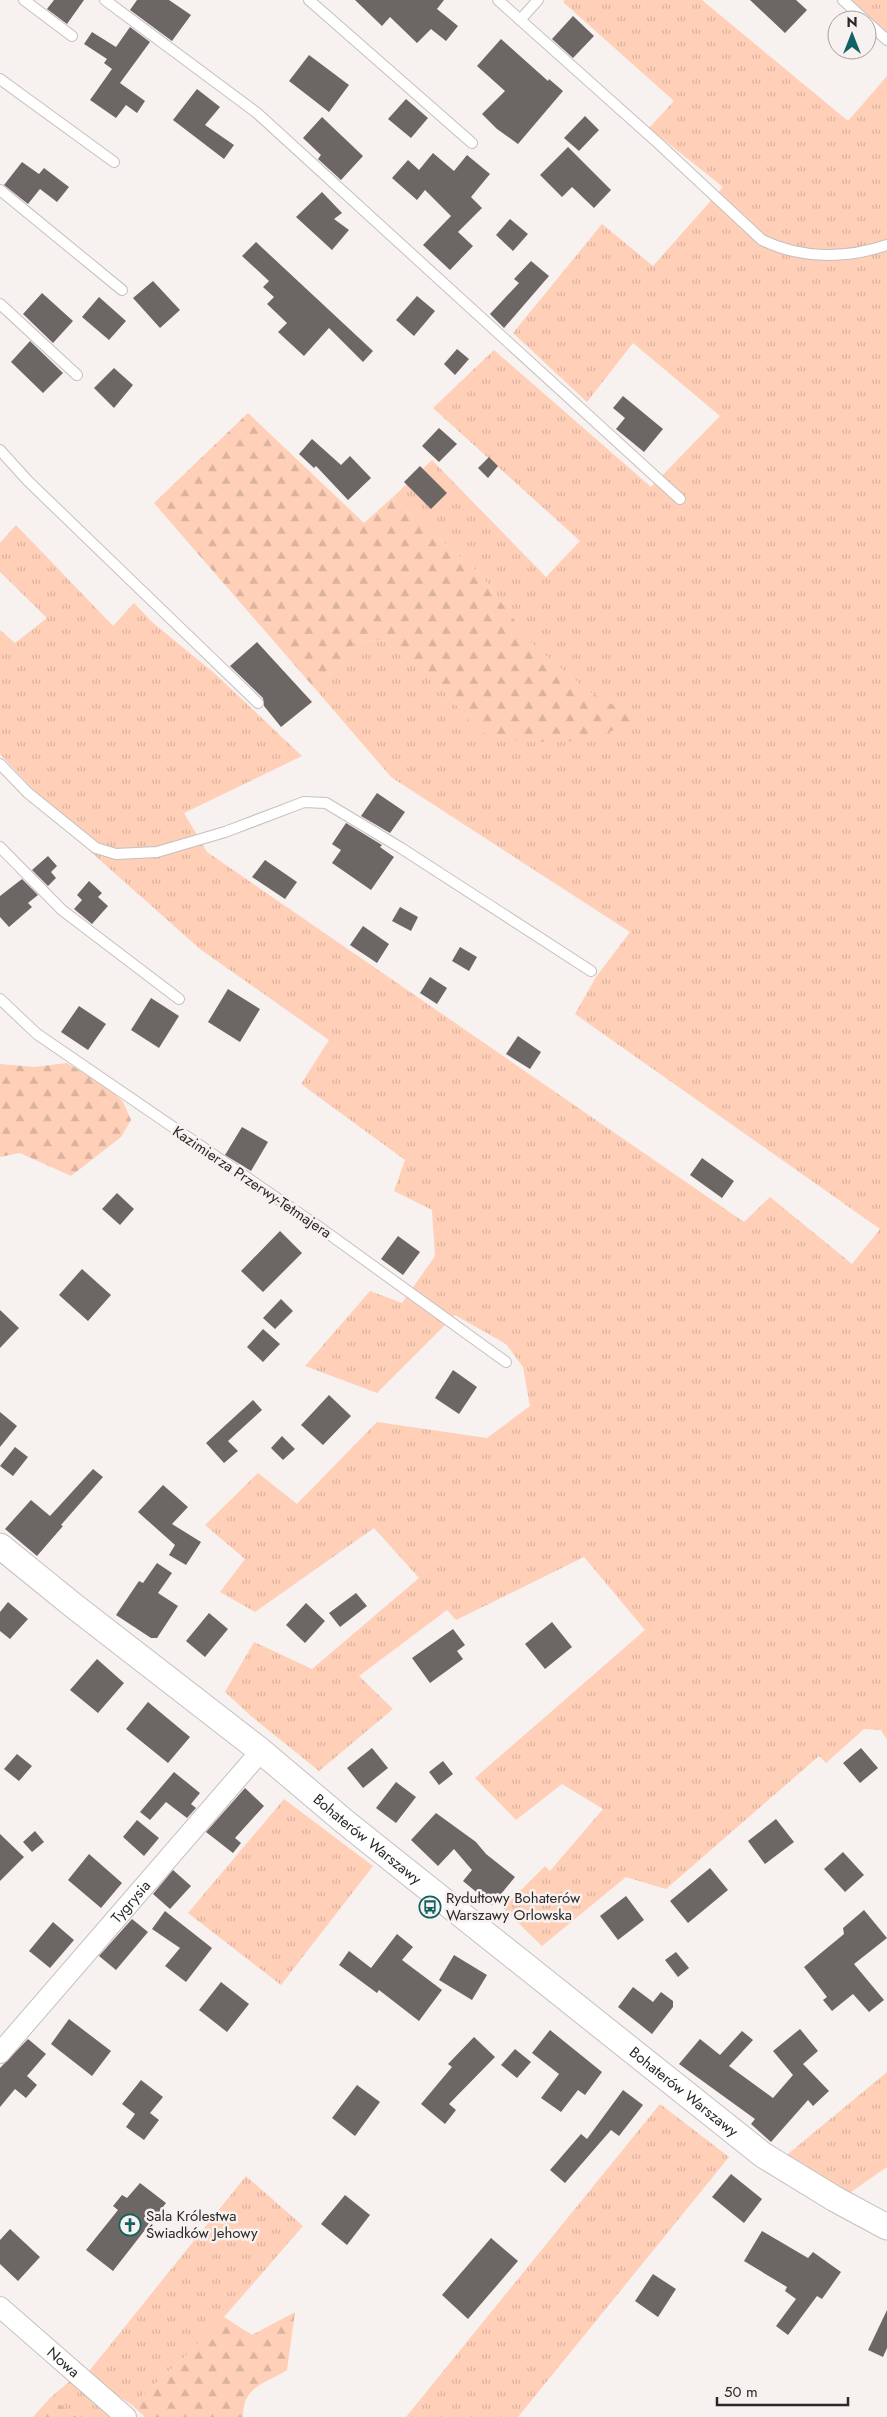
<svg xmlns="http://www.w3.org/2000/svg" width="887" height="2417" viewBox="0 0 887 2417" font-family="Jost,sans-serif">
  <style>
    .grass { fill: url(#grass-tufts) }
    .forest { fill: url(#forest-firs) }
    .building { fill: #6c6765 }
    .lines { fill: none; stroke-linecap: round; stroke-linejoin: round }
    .service-casing { stroke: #c5c0be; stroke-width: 12 }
    .minor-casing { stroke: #c5c0be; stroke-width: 22 }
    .tertiary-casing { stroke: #c5c0be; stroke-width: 27 }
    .service { stroke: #fff; stroke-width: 10 }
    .minor { stroke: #fff; stroke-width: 20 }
    .tertiary { stroke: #fff; stroke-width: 25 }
    .labels { text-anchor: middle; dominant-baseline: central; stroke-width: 5; stroke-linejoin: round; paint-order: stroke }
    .street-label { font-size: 15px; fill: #2b2928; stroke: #f7f1ef }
    .poi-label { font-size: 15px; fill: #2b2928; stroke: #f7f1ef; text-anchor: start }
  </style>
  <defs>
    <pattern id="grass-tufts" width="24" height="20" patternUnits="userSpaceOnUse" patternTransform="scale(1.25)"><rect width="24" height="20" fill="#ffcfb8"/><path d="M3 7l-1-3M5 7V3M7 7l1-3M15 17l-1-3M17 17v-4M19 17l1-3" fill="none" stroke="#dbb29e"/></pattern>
    <pattern id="forest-firs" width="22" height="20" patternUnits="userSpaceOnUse" patternTransform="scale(1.25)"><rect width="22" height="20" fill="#ffcfb8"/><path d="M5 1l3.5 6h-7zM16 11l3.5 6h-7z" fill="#dbb29e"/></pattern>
  </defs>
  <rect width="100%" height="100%" fill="#f7f1ef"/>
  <path class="grass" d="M 565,0 L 702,0 L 848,121 L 887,76 L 887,1740 L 881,1730 L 864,1729 L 826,1763 L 819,1756 L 666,1889 L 626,1877 L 542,1946 L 503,1908 L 545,1866 L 550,1871 L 603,1809 L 562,1784 L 516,1820 L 475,1778 L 645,1630 L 584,1557 L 456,1620 L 447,1610 L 359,1676 L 393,1709 L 319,1771 L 251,1716 L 225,1692 L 254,1642 L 312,1669 L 419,1578 L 374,1528 L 255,1612 L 220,1592 L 245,1559 L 205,1525 L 258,1473 L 297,1504 L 377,1422 L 487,1438 L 530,1406 L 523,1367 L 506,1344 L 455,1315 L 377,1393 L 305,1366 L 370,1291 L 402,1303 L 435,1256 L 432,1210 L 394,1191 L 405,1160 L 301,1084 L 329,1040 L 200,949 L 92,853 L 0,754 L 0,630 L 15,643 L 47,618 L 0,572 L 0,543 L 16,525 L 113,626 L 134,603 L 152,622 L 214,673 L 302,756 L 184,813 L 207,852 L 744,1222 L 770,1197 L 852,1264 L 880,1229 L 575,1014 L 596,977 L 630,932 L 391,777 L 317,691 L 356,642 L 382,640 L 432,676 L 479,732 L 638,719 L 588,691 L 533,645 L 481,575 L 392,498 L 432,460 L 546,577 L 580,541 L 433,408 L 494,350 L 651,487 L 720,416 L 633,343 L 587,402 L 513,333 L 602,224 L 653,266 L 723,187 L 649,128 L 674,101 L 563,2 Z
    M 850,0 L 887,0 L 887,34 Z
    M 284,1799 L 373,1866 L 281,1985 L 188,1913 Z
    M 887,2072 L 887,2167 L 848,2194 L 763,2155 L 788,2154 Z
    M 660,2104 L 729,2157 L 518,2417 L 406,2417 Z
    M 246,2176 L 303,2226 L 224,2317 L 188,2354 L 132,2405 L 86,2375 Z
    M 71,2380 L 115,2417 L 77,2417 L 50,2398 Z"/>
  <path class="forest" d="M 248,413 L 364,523 L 392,498 L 481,575 L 533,645 L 588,691 L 639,719 L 588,741 L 523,742 L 479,732 L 432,676 L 382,640 L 356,642 L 317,691 L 154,503 Z
    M 67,1063 L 109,1089 L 123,1102 L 131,1120 L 121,1137 L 71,1176 L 20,1153 L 0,1157 L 0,1064 L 35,1067 Z
    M 295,2312 L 287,2370 C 264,2385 243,2385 243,2417 L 145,2417 L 132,2405 L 188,2354 L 224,2317 L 252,2335 Z
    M 50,2398 L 77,2417 L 33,2417 Z"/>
  <path class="building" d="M 54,0 L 84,0 L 67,24 L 47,9 Z
    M 137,0 L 169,0 L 191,15 L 172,41 L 130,10 Z
    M 355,0 L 444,0 L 437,9 L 458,26 L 446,41 L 431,29 L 417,43 L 390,17 L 382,26 Z
    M 750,0 L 796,0 L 807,10 L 785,33 Z
    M 573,16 L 594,36 L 573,58 L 552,39 Z
    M 130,27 L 150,42 L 120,83 L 145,101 L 137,113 L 126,105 L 116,118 L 90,100 L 112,69 L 104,63 L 107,59 L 84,44 L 92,32 L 116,47 Z
    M 501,39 L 548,81 L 549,79 L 563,91 L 518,144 L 497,129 L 482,114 L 505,91 L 477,66 Z
    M 309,55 L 349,85 L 329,112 L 289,81 Z
    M 197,89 L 220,107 L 205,125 L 234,145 L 224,159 L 173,120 Z
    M 406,99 L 428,118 L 411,138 L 388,119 Z
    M 585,116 L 599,130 L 579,151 L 564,138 Z
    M 322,117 L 363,156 L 341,180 L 318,159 L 321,155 L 303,138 Z
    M 568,147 L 611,190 L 594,208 L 572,187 L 562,197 L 540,175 Z
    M 433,153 L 454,171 L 467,155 L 490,174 L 471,197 L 482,208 L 458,232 L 473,246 L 450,270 L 423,245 L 451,216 L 425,190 L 417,200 L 392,178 L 408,160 L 419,170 Z
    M 22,162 L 39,174 L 44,168 L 69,187 L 57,202 L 40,189 L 28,204 L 4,185 Z
    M 322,192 L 342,213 L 334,219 L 349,230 L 332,250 L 296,217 Z
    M 510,219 L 528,234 L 513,251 L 496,235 Z
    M 256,242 L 373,351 L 363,362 L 329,328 L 304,356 L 278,332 L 287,323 L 267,304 L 274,297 L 263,287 L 269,281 L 242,256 Z
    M 531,261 L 549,276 L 504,328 L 490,314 L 519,283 L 514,279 Z
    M 153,281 L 180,310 L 160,328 L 133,298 Z
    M 42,293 L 73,321 L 53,343 L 23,314 Z
    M 417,296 L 435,311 L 414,336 L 396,320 Z
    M 99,297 L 126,321 L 109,340 L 82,317 Z
    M 30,341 L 63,373 L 43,393 L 11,362 Z
    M 457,349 L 469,359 L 455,375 L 444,364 Z
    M 114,368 L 133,385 L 114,408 L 94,388 Z
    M 623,396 L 663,429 L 644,452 L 616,429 L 625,418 L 613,408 Z
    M 439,428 L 457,444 L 439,462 L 422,446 Z
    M 312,439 L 341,465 L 350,456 L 371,478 L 348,500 L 316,466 L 314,468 L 299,454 Z
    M 489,457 L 498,466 L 488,478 L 478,468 Z
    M 420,466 L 447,493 L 431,509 L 404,482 Z
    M 257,642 L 312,702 L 281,727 L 264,706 L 263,698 L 230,666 Z
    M 377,793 L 405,812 L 390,833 L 361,816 Z
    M 346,823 L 382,845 L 380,847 L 394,857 L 371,890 L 332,863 L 341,850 L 332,844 Z
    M 48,856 L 57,866 L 51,872 L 56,878 L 48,886 L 32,870 Z
    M 265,860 L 297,882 L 285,899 L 252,877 Z
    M 22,879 L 38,895 L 28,903 L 32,907 L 9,927 L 0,917 L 0,896 Z
    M 89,881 L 102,893 L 98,897 L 108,906 L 92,924 L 74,909 L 82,900 L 77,895 Z
    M 400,907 L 418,917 L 411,931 L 392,921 Z
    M 363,926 L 389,944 L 377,963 L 350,945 Z
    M 460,947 L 477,957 L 469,971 L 452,961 Z
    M 430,977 L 447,988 L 437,1004 L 420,993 Z
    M 228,989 L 260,1009 L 240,1042 L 208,1022 Z
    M 151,998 L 179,1016 L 159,1048 L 131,1030 Z
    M 79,1006 L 106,1024 L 88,1050 L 61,1032 Z
    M 518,1036 L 541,1052 L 530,1069 L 506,1054 Z
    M 242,1127 L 268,1142 L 251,1171 L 225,1155 Z
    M 702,1158 L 734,1181 L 722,1198 L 690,1175 Z
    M 117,1193 L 134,1209 L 120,1225 L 102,1209 Z
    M 280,1231 L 302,1253 L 263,1292 L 241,1271 Z
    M 398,1236 L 420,1252 L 403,1275 L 381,1259 Z
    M 82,1269 L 111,1295 L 88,1321 L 59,1295 Z
    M 281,1299 L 293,1311 L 275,1329 L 263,1318 Z
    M 0,1310 L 19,1328 L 0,1348 Z
    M 263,1329 L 280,1344 L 263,1362 L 247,1347 Z
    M 453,1370 L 477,1387 L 459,1414 L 435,1398 Z
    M 329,1395 L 351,1416 L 323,1445 L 301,1425 Z
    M 253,1400 L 262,1410 L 228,1441 L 238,1451 L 224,1463 L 206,1443 Z
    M 0,1412 L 17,1426 L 0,1447 Z
    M 282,1436 L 295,1449 L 283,1460 L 271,1448 Z
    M 15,1447 L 28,1457 L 13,1476 L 0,1466 Z
    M 93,1469 L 103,1477 L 61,1525 L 63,1526 L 37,1556 L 5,1529 L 31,1500 L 50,1516 Z
    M 163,1485 L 188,1507 L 172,1524 L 201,1542 L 186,1565 L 169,1555 L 175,1545 L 138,1512 Z
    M 157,1563 L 172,1573 L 158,1593 L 178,1606 L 157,1638 L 151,1638 L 116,1615 L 139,1581 L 143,1583 Z
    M 356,1593 L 367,1606 L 340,1627 L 329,1613 Z
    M 8,1602 L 28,1619 L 10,1639 L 0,1631 L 0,1612 Z
    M 306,1603 L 325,1621 L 305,1643 L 286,1625 Z
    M 209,1613 L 228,1629 L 205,1657 L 186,1641 Z
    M 552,1622 L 572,1647 L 545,1669 L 525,1644 Z
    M 453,1629 L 465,1645 L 457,1651 L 463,1659 L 430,1683 L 412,1658 Z
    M 97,1659 L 124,1683 L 98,1713 L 70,1690 Z
    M 148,1702 L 190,1737 L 168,1763 L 126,1729 Z
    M 372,1748 L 388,1768 L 363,1788 L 347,1768 Z
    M 861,1748 L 878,1768 L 860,1783 L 843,1763 Z
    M 17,1754 L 32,1766 L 19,1781 L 4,1769 Z
    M 443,1761 L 453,1774 L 439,1785 L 429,1772 Z
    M 174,1772 L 200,1793 L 191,1804 L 196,1808 L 187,1818 L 166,1802 L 150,1820 L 140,1812 Z
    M 396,1782 L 416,1797 L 396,1823 L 376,1808 Z
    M 245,1788 L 264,1806 L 235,1838 L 241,1843 L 233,1853 L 206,1832 Z
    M 436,1813 L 476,1842 L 486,1854 L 515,1877 L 492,1905 L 463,1881 L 472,1870 L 454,1849 L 438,1866 L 411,1840 Z
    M 776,1819 L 794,1842 L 765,1864 L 748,1841 Z
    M 137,1820 L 159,1838 L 144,1856 L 123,1837 Z
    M 35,1831 L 44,1842 L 32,1852 L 23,1842 Z
    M 0,1834 L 24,1857 L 0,1881 Z
    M 843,1852 L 864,1875 L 845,1892 L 824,1869 Z
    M 89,1854 L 122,1883 L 101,1908 L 68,1880 Z
    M 710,1868 L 728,1890 L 688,1923 L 670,1901 Z
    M 173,1870 L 191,1886 L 170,1909 L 153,1894 Z
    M 626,1896 L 644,1920 L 618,1940 L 600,1916 Z
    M 864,1910 L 887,1938 L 854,1964 L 884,2000 L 869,2012 L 853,1994 L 832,2011 L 823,2000 L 827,1997 L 804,1967 L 844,1934 L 843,1928 Z
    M 165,1911 L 212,1948 L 186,1982 L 165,1966 L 180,1948 L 152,1929 Z
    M 132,1919 L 148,1932 L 116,1970 L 99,1956 Z
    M 53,1922 L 74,1940 L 50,1968 L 29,1951 Z
    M 397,1934 L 413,1947 L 402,1960 L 442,1990 L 419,2021 L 379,1990 L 377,1993 L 339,1965 L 349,1951 L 371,1968 Z
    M 676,1952 L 689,1968 L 678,1977 L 665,1960 Z
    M 454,1955 L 487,1975 L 472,2000 L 439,1980 Z
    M 221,1982 L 249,2004 L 227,2032 L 199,2010 Z
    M 633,1987 L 653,2002 L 661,1992 L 673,2001 L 673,2007 L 652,2034 L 618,2007 Z
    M 69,2019 L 111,2051 L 92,2076 L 51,2044 Z
    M 800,2029 L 818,2051 L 803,2064 L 829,2091 L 813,2106 L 808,2100 L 771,2142 L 751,2124 L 755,2119 L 679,2064 L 700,2039 L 720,2055 L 742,2031 L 753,2040 L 729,2066 L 773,2098 L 793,2075 L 773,2051 Z
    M 550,2030 L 602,2072 L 585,2095 L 578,2090 L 561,2112 L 541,2098 L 559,2074 L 532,2053 Z
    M 474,2037 L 495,2057 L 449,2104 L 456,2110 L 445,2124 L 421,2104 L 452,2067 L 448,2064 Z
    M 28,2039 L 46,2054 L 27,2076 L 37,2085 L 26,2098 L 15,2089 L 0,2107 L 0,2068 Z
    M 515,2049 L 531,2062 L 517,2078 L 501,2065 Z
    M 141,2080 L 163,2097 L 150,2113 L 159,2120 L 144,2140 L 126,2127 L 135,2114 L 122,2104 Z
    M 357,2085 L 380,2102 L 355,2136 L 332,2118 Z
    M 623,2090 L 643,2105 L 619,2136 L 611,2130 L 565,2183 L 550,2170 L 581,2134 L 587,2139 Z
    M 731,2174 L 762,2199 L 744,2223 L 712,2197 Z
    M 140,2183 L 166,2203 L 113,2271 L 86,2250 L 118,2210 L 113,2206 L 122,2195 L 127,2198 Z
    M 345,2195 L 370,2215 L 347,2245 L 321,2224 Z
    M 10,2229 L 40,2257 L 18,2281 L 0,2264 L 0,2240 Z
    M 762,2231 L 808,2258 L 813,2252 L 841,2272 L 822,2299 L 817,2296 L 788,2335 L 776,2326 L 796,2299 L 785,2291 L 787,2287 L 744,2261 Z
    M 491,2238 L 518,2261 L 468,2319 L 442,2295 Z
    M 653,2274 L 676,2289 L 658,2317 L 635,2301 Z
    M 887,2310 L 887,2348 L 883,2357 L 868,2350 Z"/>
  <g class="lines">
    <g class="service-casing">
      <path id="service" d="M 24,0 L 72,36
        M 105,0 L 257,113 L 680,499
        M 309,0 L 472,143
        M 498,0 L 658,143 L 762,240 C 801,259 846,259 887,245
        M 843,0 L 865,20
        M 520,20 L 538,0
        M 867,22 L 887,40
        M 0,79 L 114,162
        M 0,190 L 122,290
        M 0,304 L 77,375
        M 0,450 L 28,481 L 258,703
        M 0,764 L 28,793 L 96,848 L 116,854 L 157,852 L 225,832 L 304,802 L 326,803 L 401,848 L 591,971
        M 0,847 L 62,910 L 179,999
        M 0,999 L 37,1034 L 322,1229 L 506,1362"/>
    </g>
    <g class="minor-casing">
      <g id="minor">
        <path id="s1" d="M 0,2053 L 261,1751"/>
        <path id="s2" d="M 0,2307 L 126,2417"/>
      </g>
    </g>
    <g class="tertiary-casing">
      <g id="tertiary">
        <path id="s3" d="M 0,1546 L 74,1606 L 261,1751 L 345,1822 L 763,2155 L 835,2199 L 887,2227"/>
      </g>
    </g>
    <use href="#service" class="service"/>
    <use href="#minor" class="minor"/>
    <use href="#tertiary" class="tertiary"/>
  </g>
  <defs>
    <g id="bus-ring" transform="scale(1.125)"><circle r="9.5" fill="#f7f1ef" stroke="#116263" stroke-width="1.5"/><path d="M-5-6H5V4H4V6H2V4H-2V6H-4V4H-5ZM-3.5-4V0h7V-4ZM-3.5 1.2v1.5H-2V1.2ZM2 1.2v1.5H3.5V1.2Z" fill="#116263"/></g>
    <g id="church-ring" transform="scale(1.125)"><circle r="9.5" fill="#f7f1ef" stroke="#116263" stroke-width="1.5"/><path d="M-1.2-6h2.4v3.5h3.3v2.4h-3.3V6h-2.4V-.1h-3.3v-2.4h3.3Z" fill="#116263"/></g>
  </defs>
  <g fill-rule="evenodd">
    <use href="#bus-ring" x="430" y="1907"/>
    <use href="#church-ring" x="130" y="2225"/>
  </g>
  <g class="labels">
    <g class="street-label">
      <text transform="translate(252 1182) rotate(34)">Kazimierza Przerwy-Tetmajera</text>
      <text stroke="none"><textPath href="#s3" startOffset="470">Bohaterów Warszawy</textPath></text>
      <text stroke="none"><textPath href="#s1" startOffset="200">Tygrysia</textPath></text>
      <text stroke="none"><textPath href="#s3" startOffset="875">Bohaterów Warszawy</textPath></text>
      <text stroke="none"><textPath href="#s2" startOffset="84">Nowa</textPath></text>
    </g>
    <g class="poi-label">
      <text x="446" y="1898">Rydułtowy Bohaterów<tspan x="446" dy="17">Warszawy Orlowska</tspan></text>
      <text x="146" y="2216">Sala Królestwa<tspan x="146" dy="17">Świadków Jehowy</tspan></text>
    </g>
  </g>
  <g transform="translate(852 35)"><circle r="24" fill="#f7f1ef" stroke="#a5a19f"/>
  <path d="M0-4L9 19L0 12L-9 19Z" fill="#116263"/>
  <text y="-8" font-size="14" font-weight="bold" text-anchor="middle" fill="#2b2928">N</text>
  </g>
  <path d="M717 2397v8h131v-8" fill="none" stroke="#2b2928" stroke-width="2.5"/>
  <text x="724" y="2397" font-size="15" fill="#2b2928" stroke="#f7f1ef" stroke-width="4" paint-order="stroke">50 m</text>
</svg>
